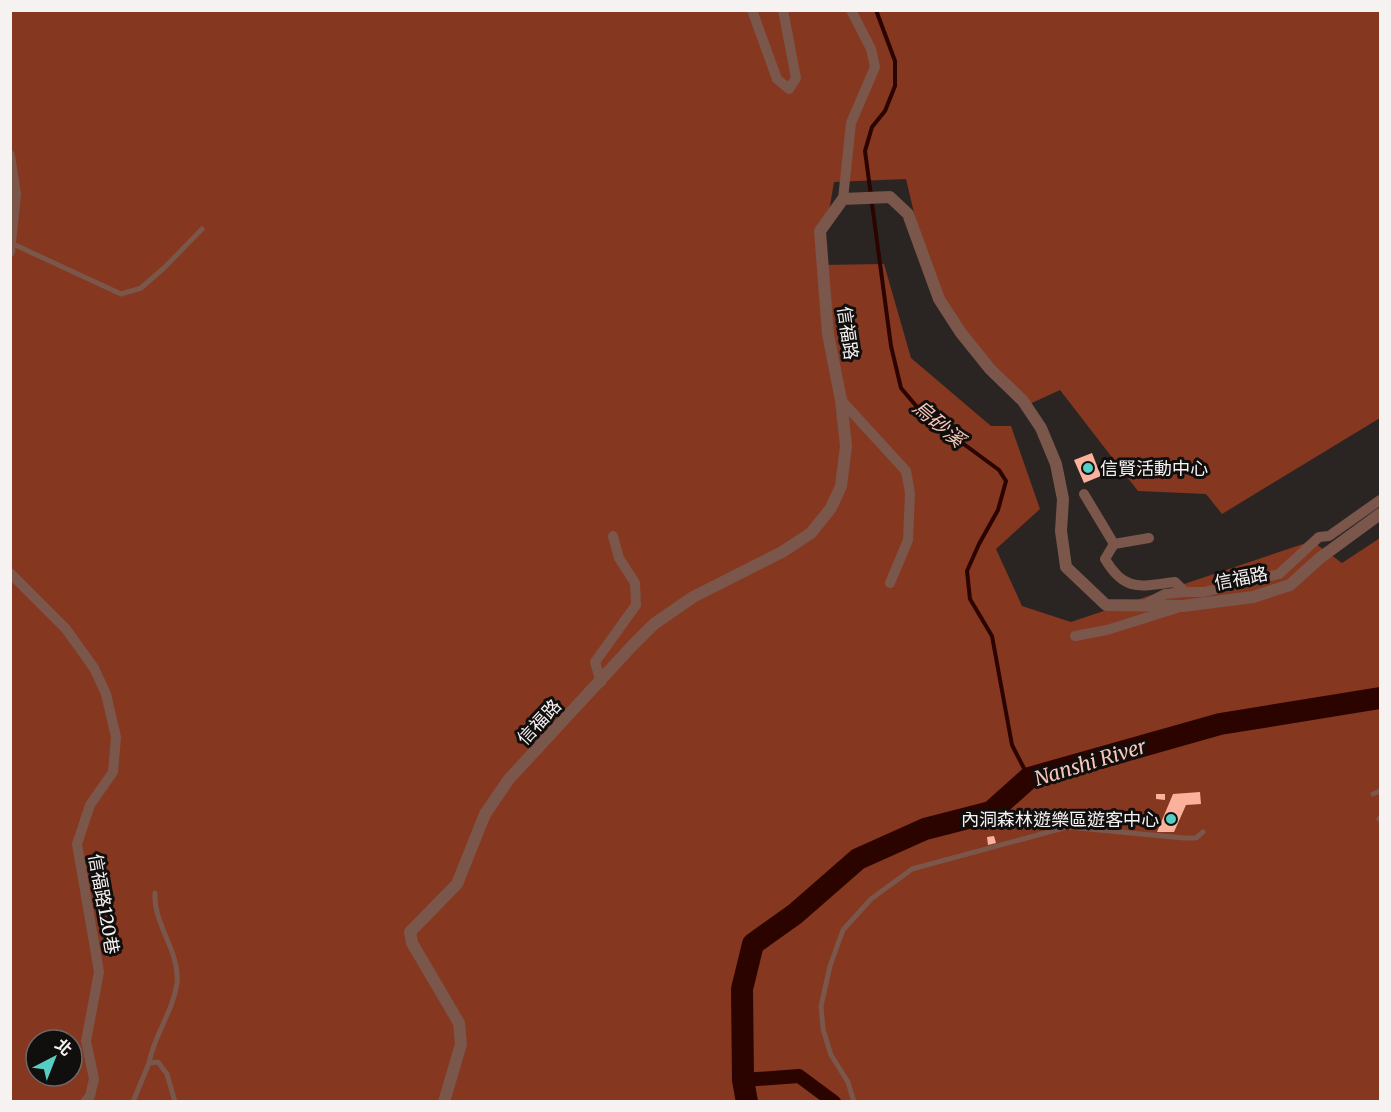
<svg xmlns="http://www.w3.org/2000/svg" width="1391" height="1112" viewBox="0 0 1391 1112" font-family="Merriweather,'Noto Sans TC',serif">
  <style>
    .forest { fill: #86371f; fill-rule: evenodd }
    .lines { fill: none; stroke-linecap: round; stroke-linejoin: round }
    .stream { stroke: #2b0400; stroke-width: 4 }
    .canal { stroke: #2b0400; stroke-width: 14 }
    .river { stroke: #2b0400; stroke-width: 22 }
    .building { fill: #fbb29c }
    .service { stroke: #7a564b; stroke-width: 5 }
    .minor { stroke: #7a564b; stroke-width: 10 }
    .tertiary { stroke: #7a564b; stroke-width: 12 }
    .poi-dot { fill: #56cec3; stroke: #110e0e; stroke-width: 2 }
    .labels { text-anchor: middle; dominant-baseline: central; stroke-width: 6; stroke-linejoin: round; paint-order: stroke }
    .street-label { font-size: 18px; fill: #f6f2f1; stroke: #110e0e }
    .poi-label { font-size: 18px; fill: #f6f2f1; stroke: #110e0e; text-anchor: start }
    .water-label { font-size: 20px; font-style: italic; fill: #f7c7b9; stroke: #110e0e }
  </style>
  <rect width="100%" height="100%" fill="#2a2523"/>
  <path class="forest" d="M 10,11 L 1380,11 L 1380,418 L 1222,514 L 1206,494 L 1138,491 L 1060,390 L 1023,407 L 934,297 L 906,179 L 834,182 L 820,265 L 884,264 L 911,358 L 991,426 L 1011,426 L 1040,509 L 996,549 L 1022,606 L 1071,622 L 1312,541 L 1342,563 L 1380,538 L 1380,1101 L 11,1101 ZM 36,1040 L 72,1040 L 72,1076 L 36,1076 Z"/>
  <g class="lines">
    <path class="stream" d="M 876,10 L 895,61 L 895,86 L 885,111 L 872,127 L 865,151 L 891,346 L 901,388 L 923,414 L 999,470 L 1006,481 L 998,510 L 979,544 L 967,571 L 970,599 L 992,636 L 1012,745 L 1029,778"/>
    <path class="canal" d="M 743,1080 L 799,1076 L 834,1102"/>
    <path class="river" d="M 747,1102 L 743,1080 L 742,989 L 753,944 L 795,914 L 858,859 L 925,829 L 991,812 L 1029,778 L 1220,724 L 1380,698"/>
  </g>
  <path class="building" d="M 1092,453 L 1101,476 L 1084,483 L 1074,460 Z
    M 1200,792 L 1201,804 L 1186,805 L 1174,832 L 1157,832 L 1173,794 Z
    M 1156,794 L 1165,794 L 1165,800 L 1156,799 Z
    M 994,836 L 996,843 L 988,845 L 987,837 Z"/>
  <g class="lines">
    <path class="service" d="M 13,244 L 121,294 L 141,288 L 165,267 L 202,229
      M 1373,794 L 1380,791
      M 1379,819 L 1380,818
      M 149,1063 C 154,1035 173,1012 177,983 C 180,951 153,924 155,893
      M 133,1102 L 149,1063 L 158,1062 L 167,1074 L 175,1102
      M 854,1102 L 848,1082 L 831,1055 L 823,1029 L 821,1006 L 830,966 L 843,930 L 871,899 L 912,869 L 1067,827 L 1184,838 L 1196,838 L 1203,832"/>
    <path class="minor" d="M 752,10 L 777,79 L 789,89 L 796,78 L 783,10
      M 10,155 L 16,194 L 10,252
      M 843,199 L 851,123 L 875,67 L 871,49 L 851,10
      M 841,400 L 906,471 L 910,493 L 908,540 L 890,583
      M 1084,494 L 1114,544
      M 10,573 L 66,629 L 94,668 L 106,694 L 116,737 L 113,772 L 90,805 L 77,844 L 99,972 L 86,1041 L 94,1079 L 90,1096 L 85,1102
      M 1185,592 L 1204,592 L 1279,574 L 1319,537 L 1329,536 L 1380,500
      M 1144,605 L 1165,594 L 1185,592 L 1175,582 C 1141,586 1125,593 1105,559 L 1114,544 L 1149,538
      M 1075,636 L 1107,630 L 1177,608
      M 601,682 L 595,662 L 636,605 L 635,583 L 619,558 L 613,536"/>
    <path class="tertiary" d="M 444,1102 L 461,1044 L 459,1023 L 412,943 L 410,932 L 457,884 L 485,814 L 509,779 L 631,647 L 654,624 L 693,597 L 782,552 L 811,533 L 831,508 L 841,486 L 846,446 L 841,400 L 828,334 L 820,231 L 843,199 L 890,197 L 908,214 L 939,299 L 961,333 L 990,369 L 1023,401 L 1041,428 L 1056,464 L 1063,499 L 1061,531 L 1066,567 L 1106,605 L 1183,606 L 1253,597 L 1290,585 L 1320,558 L 1380,514"/>
  </g>
  <g class="poi-dot">
    <circle cx="1088" cy="468" r="6"/>
    <circle cx="1171" cy="819" r="6"/>
  </g>
  <g class="labels">
    <g class="street-label">
      <text transform="translate(848 333) rotate(82)">信福路</text>
      <text transform="translate(1241 578) rotate(-11)">信福路</text>
      <text transform="translate(539 722) rotate(-47)">信福路</text>
      <text transform="translate(104 904) rotate(80)">信福路120巷</text>
    </g>
    <g class="poi-label">
      <text x="1100" y="468">信賢活動中心</text>
      <text x="1159" y="819" text-anchor="end">內洞森林遊樂區遊客中心</text>
    </g>
    <g class="water-label">
      <text transform="translate(939 423) rotate(40)">烏砂溪</text>
      <text transform="translate(1090 762) rotate(-17)">Nanshi River</text>
    </g>
  </g>
  <rect width="1391" height="1112" fill="none" stroke="#f6f2f1" stroke-width="24"/>
  <g transform="translate(54 1058) rotate(42)"><circle r="28" fill="#110e0e" stroke="#6d6969" stroke-width="1.5"/>
  <path d="M0-4.5L10 22L0 15L-10 22Z" fill="#56cec3"/>
  <text y="-9" font-size="16" font-weight="bold" text-anchor="middle" fill="#f6f2f1">北</text>
  </g>
</svg>
